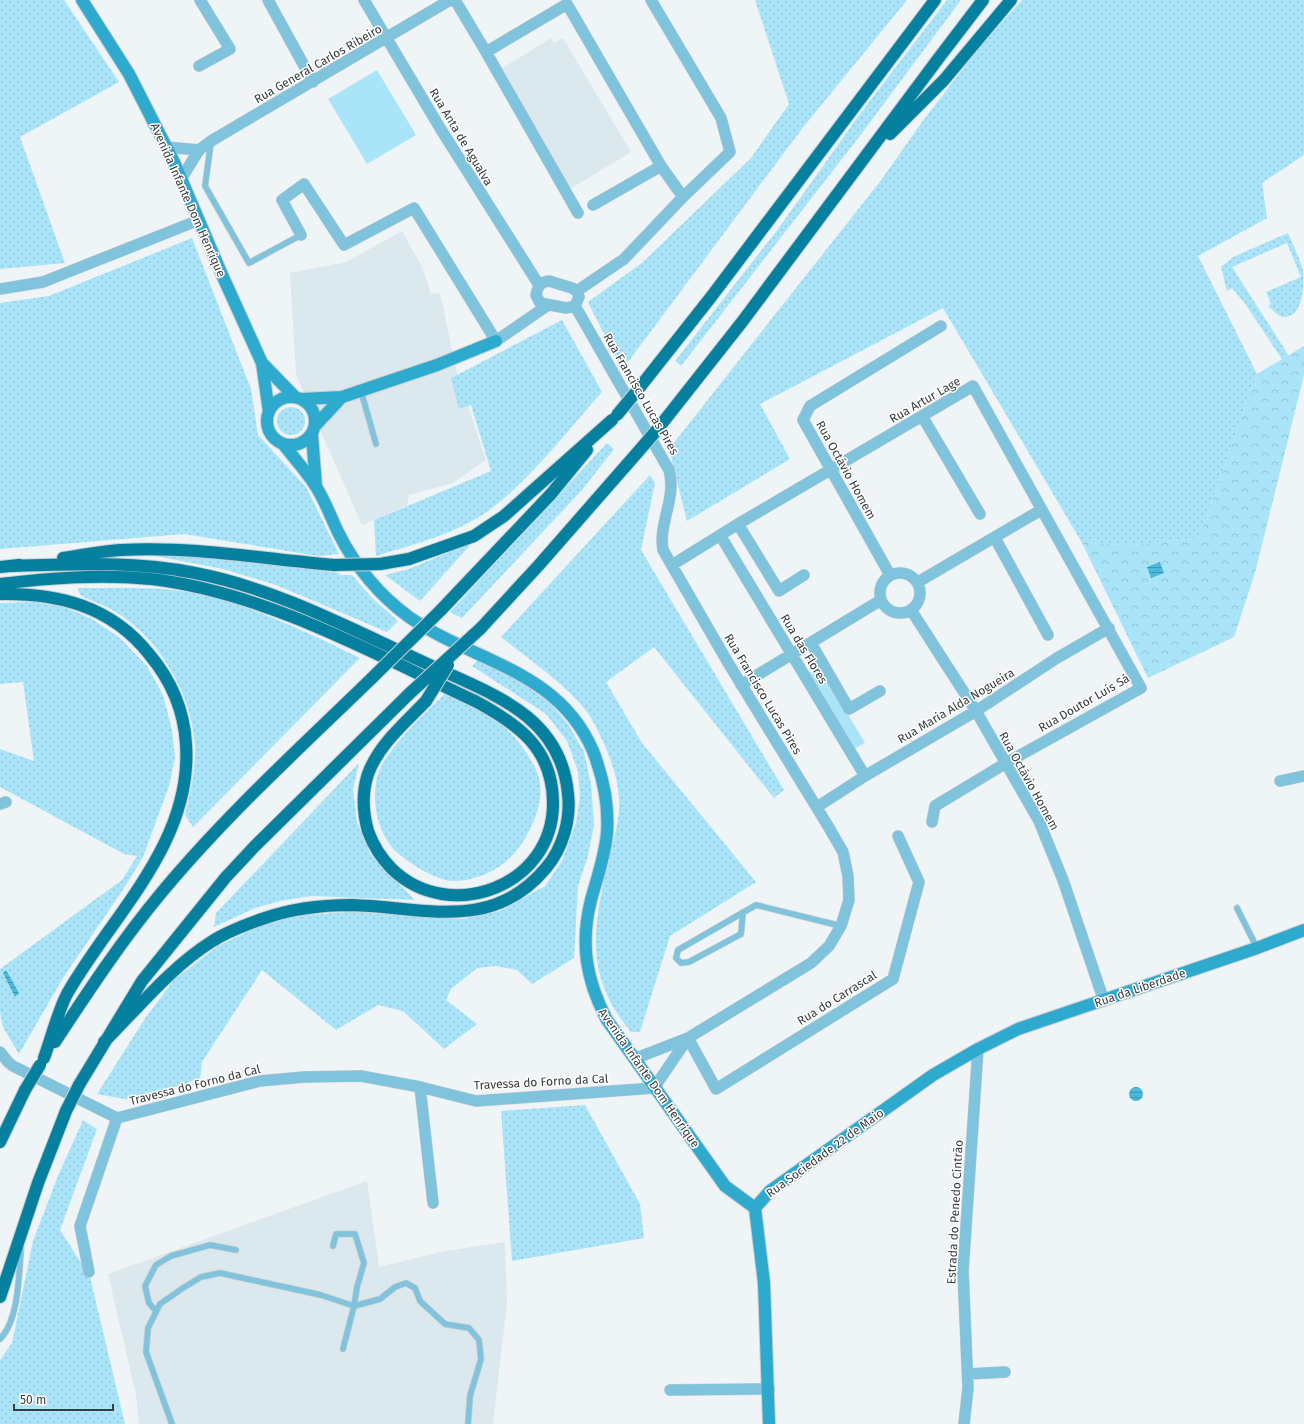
<svg xmlns="http://www.w3.org/2000/svg" width="1304" height="1424" viewBox="0 0 1304 1424" font-family="'Fira Sans',sans-serif">
  <style>
    .built { fill: #dbe8ed }
    .grass { fill: url(#grass-dots) }
    .forest { fill: url(#forest-crowns) }
    .park { fill: #aae4f9 }
    .water { fill: url(#water-rules) }
    .lines { fill: none; stroke-linecap: round; stroke-linejoin: round }
    .lane-casing { stroke: #cbcfd2; stroke-width: 7 }
    .street-casing { stroke: #cbcfd2; stroke-width: 12 }
    .secondary-casing { stroke: #cbcfd2; stroke-width: 14 }
    .highway-casing { stroke: #cbcfd2; stroke-width: 14 }
    .lane { stroke: #7fc3dc; stroke-width: 5.5 }
    .street { stroke: #7fc3dc; stroke-width: 11 }
    .secondary { stroke: #2eaace; stroke-width: 12 }
    .highway { stroke: #06809f; stroke-width: 12 }
    .highway-bridge-casing { stroke: #cbcfd2; stroke-width: 14; stroke-linecap: butt }
    .highway-bridge { stroke: #06809f; stroke-width: 12 }
    .labels { text-anchor: middle; dominant-baseline: central; stroke-width: 3; stroke-linejoin: round; paint-order: stroke }
    .street-label { font-size: 12px; fill: #393b3c; stroke: #fff }
  </style>
  <defs>
    <pattern id="grass-dots" width="8" height="8" patternUnits="userSpaceOnUse"><rect width="8" height="8" fill="#aae4f9"/><path d="M2 2h.1M6 6h.1" fill="none" stroke="#93c4d6" stroke-width="1.8" stroke-linecap="round"/></pattern>
    <pattern id="forest-crowns" width="20" height="18" patternUnits="userSpaceOnUse"><rect width="20" height="18" fill="#aae4f9"/><path d="M2 6a3 3 0 1 1 6 0M12 15a3 3 0 1 1 6 0" fill="none" stroke="#93c4d6"/></pattern>
    <pattern id="water-rules" width="6" height="5" patternUnits="userSpaceOnUse"><rect width="6" height="5" fill="#4bb9dc"/><path d="M0 2.5h6" fill="none" stroke="#3f98b4"/></pattern>
  </defs>
  <rect width="100%" height="100%" fill="#eff4f7"/>
  <path class="built" d="M 551,38 L 554,43 L 563,38 L 631,152 L 570,189 L 499,70 Z
    M 402,231 L 423,269 L 431,294 L 440,293 L 457,373 L 486,460 L 453,483 L 409,495 L 407,505 L 362,525 L 296,375 L 290,273 L 346,262 Z
    M 367,1181 L 379,1267 L 445,1251 L 505,1242 L 507,1302 L 493,1424 L 139,1424 L 136,1395 L 108,1274 Z"/>
  <path class="grass" d="M 0,0 L 64,0 L 119,82 L 20,137 L 65,263 L 0,269 Z
    M 755,0 L 907,0 L 801,130 L 622,370 L 588,302 L 643,262 L 751,158 L 789,104 Z
    M 947,0 L 961,0 L 859,137 L 681,366 L 675,361 L 778,229 L 860,114 Z
    M 1022,0 L 1304,0 L 1304,155 L 1262,183 L 1267,218 L 1198,256 L 1257,374 L 1199,538 L 1126,546 L 1081,541 L 943,308 L 760,404 L 790,459 L 687,521 L 669,449 L 882,179 L 922,122 L 983,43 Z
    M 1288,233 C 1293,246 1300,258 1303,271 C 1304,284 1304,318 1283,317 C 1278,316 1272,309 1268,306 L 1271,304 L 1266,292 L 1301,277 L 1287,243 L 1232,267 L 1289,356 L 1285,364 L 1246,305 L 1232,288 L 1227,291 L 1221,267 L 1233,257 Z
    M 192,238 L 251,389 L 258,435 L 306,487 L 339,554 L 318,556 L 184,534 L 0,549 L 0,303 L 49,296 Z
    M 562,320 L 602,392 C 566,432 517,498 470,522 C 440,538 408,546 376,556 L 374,520 L 491,471 L 471,405 L 459,409 L 451,378 Z
    M277 421a14 14 0 1 1 28 0a14 14 0 1 1-28 0Z
    M 607,443 L 614,449 L 582,490 L 462,618 L 450,612 Z
    M 650,475 L 655,483 L 641,550 L 784,790 L 774,798 L 654,647 L 606,682 L 642,743 L 756,882 L 670,936 L 640,1032 L 631,1032 C 582,973 594,926 609,857 C 613,842 618,826 619,810 C 621,778 606,745 591,718 C 574,690 527,658 501,637 Z
    M 473,542 L 420,601 L 385,575 L 409,569 Z
    M 150,555 L 239,559 L 339,573 L 340,575 L 352,575 L 372,598 L 398,621 L 387,632 L 276,585 L 223,569 Z
    M 78,588 C 114,588 152,586 187,592 C 249,603 304,631 360,658 L 193,827 L 185,815 C 190,793 196,769 195,746 C 192,695 160,639 116,612 C 105,605 91,601 80,595 Z
    M 34,602 L 64,607 L 92,619 L 120,638 L 147,666 L 163,695 L 172,730 L 175,758 L 169,786 L 143,857 L 124,888 L 63,978 L 19,1054 L 3,1027 L 0,1012 L 0,969 L 122,880 L 137,856 L 124,854 L 0,787 L 0,749 L 34,761 L 23,682 L 0,684 L 0,603 Z
    M 480,658 L 522,683 L 549,702 L 568,724 L 584,752 L 591,784 L 594,825 L 588,856 L 578,886 L 574,958 L 532,984 L 517,970 L 495,966 L 477,968 L 451,989 L 446,1000 L 477,1024 L 444,1049 L 403,1011 L 378,1005 L 336,1030 L 262,970 L 202,1062 L 200,1079 L 130,1100 L 97,1094 L 146,1017 L 174,980 L 218,946 L 268,922 L 306,915 L 351,912 L 463,919 L 500,911 L 545,886 L 562,861 L 576,823 L 580,797 L 578,771 L 567,741 L 546,714 L 472,666 Z
    M 446,693 C 462,702 480,710 496,721 C 513,731 538,764 540,784 C 542,802 536,818 528,833 C 517,855 498,872 474,878 C 468,880 460,881 453,881 C 436,881 401,859 391,846 C 376,827 371,797 378,774 C 385,751 427,711 446,693 Z
    M 359,763 L 353,789 L 357,822 L 371,855 L 415,900 L 311,896 L 280,901 L 255,908 L 214,927 L 216,913 Z
    M 585,1105 L 640,1204 L 644,1238 L 512,1261 L 501,1111 Z
    M 83,1120 L 97,1129 L 60,1230 L 90,1277 L 125,1424 L 0,1424 L 0,1360 L 12,1343 L 33,1241 L 58,1176 Z"/>
  <path class="forest" d="M 1304,346 L 1304,375 L 1255,573 L 1234,637 L 1148,678 L 1081,541 L 1126,546 L 1199,538 L 1257,374 Z"/>
  <path class="park" d="M 377,70 L 416,135 L 367,164 L 328,99 Z
    M 820,667 L 865,743 L 852,750 L 808,673 Z"/>
  <path class="water" d="M 1160,562 L 1164,573 L 1151,578 L 1147,567 Z
    M 6,970 L 19,993 L 15,997 L 3,973 Z
    M1129 1094a7 7 0 1 1 14 0a7 7 0 1 1-14 0Z"/>
  <g class="lines">
    <g class="lane-casing">
      <path id="lane" d="M 211,142 L 205,186 L 249,263 L 301,235
        M 361,391 L 376,444
        M 1237,908 L 1257,948
        M 743,912 L 741,934 L 689,962 L 681,963 L 676,958 L 678,950 L 756,905 L 841,926
        M 333,1246 L 336,1234 L 355,1234 L 364,1263 L 357,1287 L 354,1306 L 343,1349
        M 156,1311 L 149,1303 L 145,1286 L 156,1265 L 171,1256 L 210,1245 L 236,1250
        M 0,1339 C 19,1320 19,1274 21,1248
        M 172,1424 L 146,1352 L 148,1328 L 160,1304 L 183,1288 L 201,1277 L 220,1273 L 321,1295 L 354,1306 L 380,1299 L 395,1287 L 406,1283 L 415,1288 L 420,1301 L 445,1324 L 469,1328 L 479,1340 L 481,1359 L 470,1396 L 468,1424"/>
    </g>
    <g class="street-casing">
      <path id="street" d="M 268,0 L 313,82
        M 364,0 L 440,128 L 539,285
        M 455,0 L 486,52 L 567,4 L 661,166 L 593,205
        M 486,52 L 578,213
        M 199,66 L 230,49 L 200,0
        M 166,147 L 199,150
        M 661,166 L 683,197
        M 181,179 L 199,150 L 211,141 L 450,0
        M 301,235 L 282,200 L 304,184 L 344,245 L 414,208 L 496,341 L 548,305
        M 549,281 L 572,288 L 577,291 L 579,297 L 575,306 L 566,308 L 540,303 L 536,295 C 538,286 540,282 549,281 Z
        M 0,289 L 43,282 L 199,220
        M 577,291 L 624,259 L 683,197 L 730,152 L 721,118 L 651,0
        M 575,306 L 669,470 C 677,498 658,523 663,550 L 727,661 L 828,826 L 843,852 L 848,876 L 849,900 L 841,926 L 829,946 L 811,963 L 688,1038 L 716,1089 L 893,979 L 919,882 L 898,836
        M 922,416 L 980,514
        M 738,524 L 779,591 L 804,575
        M 720,535 L 865,776
        M 995,538 L 1048,635
        M 672,565 L 738,524 L 973,386 L 1141,688 L 1006,763 L 935,806 L 932,822
        M880 593a20 20 0 1 1 40 0a20 20 0 1 1-40 0Z
        M 890,575 L 803,420 L 810,406 L 941,326
        M 918,582 L 1041,510
        M 911,610 L 976,711 L 1039,821 L 1063,880 L 1104,1001
        M 811,643 L 849,709 L 880,691
        M 741,685 L 881,600
        M 1280,781 L 1304,776
        M 0,804 L 6,802
        M 817,807 L 865,776 L 976,711 L 1057,658 L 1109,628
        M 0,1052 L 8,1062 L 13,1066 L 117,1118
        M 420,1087 L 433,1203
        M 89,1272 L 80,1226 L 117,1118 L 260,1081 L 304,1077 L 361,1076 L 420,1087 L 476,1101 L 654,1088 L 688,1038 L 634,1059
        M 968,1374 L 1005,1372
        M 670,1390 L 769,1389
        M 964,1424 L 968,1388 L 963,1271 L 978,1049"/>
    </g>
    <g class="secondary-casing">
      <path id="secondary" d="M 82,0 L 129,74 L 174,162 L 223,277 L 262,363 L 269,412
        M 262,363 L 295,397
        M267 421a24 24 0 1 1 48 0a24 24 0 1 1-48 0Z
        M 302,399 L 342,397 L 351,394 L 437,365 L 496,341
        M 315,426 L 342,397
        M 312,435 L 316,486
        M 284,445 C 294,458 306,471 315,485 C 325,500 331,518 339,534 C 355,566 380,596 409,617 C 473,662 558,669 593,751 C 603,777 609,806 607,833 C 605,856 597,878 591,900 C 580,944 586,980 607,1020 L 725,1186 L 755,1208
        M 769,1424 L 764,1283 L 755,1208 L 770,1191 L 933,1075 L 978,1049 L 1018,1029 L 1257,948 L 1304,930"/>
    </g>
    <g class="highway-casing">
      <path id="highway" d="M 890,134 L 944,80 L 1011,0
        M 636,392 L 711,297 L 935,0
        M 656,431 L 742,322 L 938,59 L 983,0
        M 63,558 C 82,555 102,551 121,550 C 193,546 263,559 334,565
        M 380,564 L 409,559 L 474,536 L 504,516 L 612,420
        M 12,566 C 74,564 135,561 195,573 C 279,589 357,632 434,667 C 495,695 561,717 568,794 C 571,819 563,848 546,868 C 492,933 424,907 352,905 C 321,905 290,909 262,919 C 245,925 226,932 211,942 C 170,968 138,1008 104,1042
        M 0,567 L 19,565
        M 0,584 C 50,578 100,574 151,579 C 264,592 373,653 475,701 C 518,724 552,748 553,801 C 555,886 450,925 392,869 C 381,858 373,845 368,831 C 363,813 362,792 368,774 C 379,744 405,723 426,701
        M 0,594 C 58,593 111,606 149,654 C 171,680 184,710 186,744 C 193,843 112,915 67,994 C 58,1011 51,1039 44,1058
        M 441,610 L 551,494 L 587,450
        M 481,628 L 539,565 L 637,453
        M 55,1042 C 89,990 122,940 162,892 C 226,815 301,747 372,678
        M 79,1085 L 142,981 L 226,877 L 254,847 L 409,694
        M 0,1142 L 25,1090
        M 0,1297 L 38,1183 L 66,1111"/>
    </g>
    <use href="#lane" class="lane"/>
    <use href="#street" class="street"/>
    <use href="#secondary" class="secondary"/>
    <use href="#highway" class="highway"/>
    <g class="highway-bridge-casing">
      <path id="highway-bridge" d="M 617,415 L 636,392
        M 637,453 L 656,431
        M 334,565 L 380,564
        M 372,678 L 441,610
        M 409,694 L 481,628
        M 426,701 L 448,665
        M 25,1090 L 40,1065
        M 66,1111 L 79,1085"/>
    </g>
    <use href="#highway-bridge" class="highway-bridge"/>
  </g>
  <g class="labels">
    <g class="street-label">
      <text transform="translate(318 64) rotate(-30)">Rua General Carlos Ribeiro</text>
      <text transform="translate(461 137) rotate(59)">Rua Anta de Agualva</text>
      <text transform="translate(188 200) rotate(66)">Avenida Infante Dom Henrique</text>
      <text transform="translate(641 394) rotate(60)">Rua Francisco Lucas Pires</text>
      <text transform="translate(925 400) rotate(-30)">Rua Artur Lage</text>
      <text transform="translate(846 470) rotate(61)">Rua Octávio Homem</text>
      <text transform="translate(804 649) rotate(59)">Rua das Flores</text>
      <text transform="translate(763 694) rotate(59)">Rua Francisco Lucas Pires</text>
      <text transform="translate(1084 703) rotate(-30)">Rua Doutor Luís Sá</text>
      <text transform="translate(956 706) rotate(-31)">Rua Maria Alda Nogueira</text>
      <text transform="translate(1029 781) rotate(61)">Rua Octávio Homem</text>
      <text transform="translate(1140 988) rotate(-19)">Rua da Liberdade</text>
      <text transform="translate(837 998) rotate(-32)">Rua do Carrascal</text>
      <text transform="translate(649 1078) rotate(55)">Avenida Infante Dom Henrique</text>
      <text transform="translate(541 1082) rotate(-3)">Travessa do Forno da Cal</text>
      <text transform="translate(195 1085) rotate(-14)">Travessa do Forno da Cal</text>
      <text transform="translate(825 1153) rotate(-36)">Rua Sociedade 22 de Maio</text>
      <text transform="translate(955 1212) rotate(-87)">Estrada do Penedo Cintrão</text>
    </g>
  </g>
  <path d="M14 1404v6h99v-6" fill="none" stroke="#393b3c" stroke-width="2"/>
  <text x="20" y="1404" font-size="12" fill="#393b3c" stroke="#ffffff" stroke-width="3" paint-order="stroke">50 m</text>
</svg>
